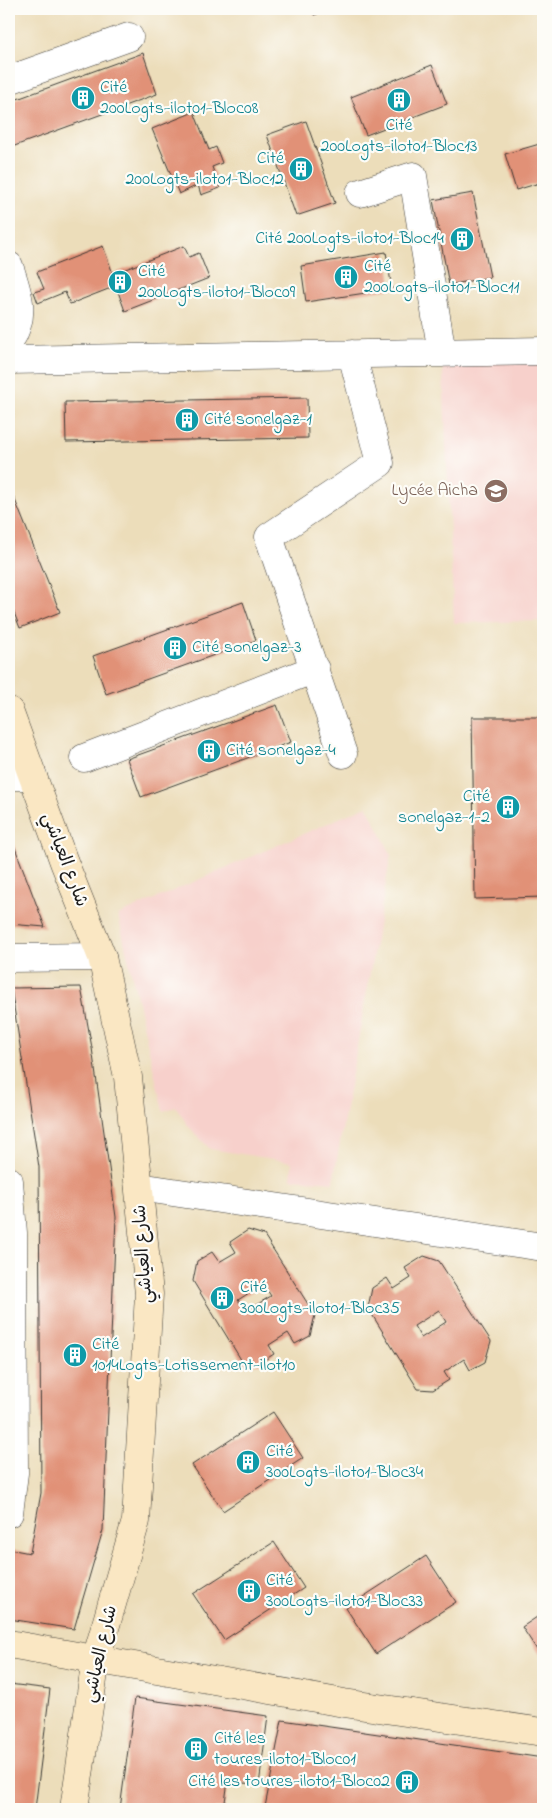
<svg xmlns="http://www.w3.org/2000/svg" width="552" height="1818" viewBox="0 0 552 1818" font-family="'Indie Flower','Playpen Sans Arabic',sans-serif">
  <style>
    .built { fill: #f7d0cb }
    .building { fill: #e19177; fill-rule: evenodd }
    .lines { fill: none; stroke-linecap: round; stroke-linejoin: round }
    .street-casing { stroke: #3b3934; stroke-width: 29 }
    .secondary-casing { stroke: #3b3934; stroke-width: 29 }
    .street { stroke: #fff; stroke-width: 28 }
    .secondary { stroke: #fae7c3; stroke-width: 28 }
    .labels { text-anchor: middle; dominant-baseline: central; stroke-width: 4.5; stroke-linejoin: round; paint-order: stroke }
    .culture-label { font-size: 18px; fill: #0d838f; stroke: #fdfcf7; text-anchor: start }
    .education-label { font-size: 18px; fill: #785e54; stroke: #fdfcf7; text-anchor: end }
    .street-label { font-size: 18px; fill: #1c1c1c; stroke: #fdfcf7 }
  </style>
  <rect width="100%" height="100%" fill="#fdfcf7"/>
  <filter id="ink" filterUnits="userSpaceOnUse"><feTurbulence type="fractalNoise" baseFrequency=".02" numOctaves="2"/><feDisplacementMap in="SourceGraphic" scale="10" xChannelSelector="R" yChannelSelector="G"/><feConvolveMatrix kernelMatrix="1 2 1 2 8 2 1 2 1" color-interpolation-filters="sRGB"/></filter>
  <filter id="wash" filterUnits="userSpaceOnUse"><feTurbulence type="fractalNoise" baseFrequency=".0096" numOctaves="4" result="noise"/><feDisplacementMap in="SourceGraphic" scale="20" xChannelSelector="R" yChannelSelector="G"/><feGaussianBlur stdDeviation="1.12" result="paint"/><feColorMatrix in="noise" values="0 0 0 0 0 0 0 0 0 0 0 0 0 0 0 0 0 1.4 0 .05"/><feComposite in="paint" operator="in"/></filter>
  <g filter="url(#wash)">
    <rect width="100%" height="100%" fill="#ecddba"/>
    <path class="built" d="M 543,351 L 543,621 L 454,623 L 442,353 Z
      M 367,806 L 391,854 L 333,1182 L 291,1179 L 292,1162 L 210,1149 L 188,1126 L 176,1107 L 163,1111 L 118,915 Z"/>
    <g id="blocks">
      <path class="building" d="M 312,9 L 332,9 L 314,15 Z
        M 143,53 L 157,94 L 9,148 L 9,102 Z
        M 432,65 L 447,104 L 366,135 L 351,97 Z
        M 194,112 L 209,150 L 216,147 L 222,163 L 212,167 L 220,188 L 201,195 L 198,185 L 179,194 L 152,129 Z
        M 306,121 L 335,203 L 296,216 L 267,135 Z
        M 543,143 L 543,182 L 516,190 L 505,154 Z
        M 473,193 L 490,277 L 449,285 L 433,200 Z
        M 103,246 L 113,274 L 184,246 L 189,257 L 199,253 L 209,278 L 125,311 L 116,286 L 70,304 L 65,292 L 38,303 L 34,292 L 44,289 L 37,272 Z
        M 386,252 L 392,289 L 306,302 L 301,266 Z
        M 307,398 L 308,438 L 66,442 L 65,402 Z
        M 9,485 L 60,612 L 20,628 L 9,600 Z
        M 243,602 L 256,640 L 106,694 L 93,656 Z
        M 277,705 L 291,742 L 141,797 L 127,759 Z
        M 472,717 L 543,717 L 543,897 L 475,899 Z
        M 9,832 L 45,927 L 9,924 Z
        M 81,987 L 92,1048 L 116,1217 L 103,1530 L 74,1629 L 9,1619 L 9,1549 L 30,1553 L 41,1493 L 39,1167 L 11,988 Z
        M 248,1230 L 264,1235 L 315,1315 L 310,1336 L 295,1344 L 288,1333 L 269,1345 L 274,1354 L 258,1364 L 243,1363 L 193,1281 L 197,1261 L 212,1252 L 219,1262 L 236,1252 L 230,1242 ZM 263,1284 L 271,1296 L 246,1311 L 238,1300 Z
        M 424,1256 L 439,1261 L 491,1341 L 485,1362 L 470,1370 L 464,1359 L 444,1372 L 449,1380 L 433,1390 L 418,1389 L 368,1308 L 372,1288 L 387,1278 L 394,1289 L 411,1278 L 405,1268 ZM 439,1310 L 446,1322 L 421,1338 L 414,1326 Z
        M 273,1412 L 303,1458 L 223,1511 L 192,1465 Z
        M 274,1542 L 304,1588 L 224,1640 L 193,1594 Z
        M 426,1556 L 456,1602 L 376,1654 L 346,1608 Z
        M 543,1613 L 543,1659 L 522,1627 Z
        M 9,1684 L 50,1689 L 35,1809 L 9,1809 Z
        M 135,1698 L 268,1716 L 259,1785 L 228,1781 L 224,1809 L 120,1809 Z
        M 282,1720 L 543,1758 L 543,1809 L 279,1809 L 265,1807 Z"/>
    </g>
  </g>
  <g filter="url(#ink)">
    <use href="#blocks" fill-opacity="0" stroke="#3b3934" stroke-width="1"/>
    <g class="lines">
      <g class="street-casing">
        <path id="street" d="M 9,80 L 129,37
          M 360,193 L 413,176 L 442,353
          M 9,266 C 18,294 27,314 9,342
          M 9,360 L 543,351
          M 343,754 L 269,537 L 380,463 L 352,354
          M 84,758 L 315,669
          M 9,776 L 33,776
          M 9,958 L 102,957
          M 9,1181 L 13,1233 L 14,1473 L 9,1513
          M 139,1187 L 543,1247"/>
      </g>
      <g class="secondary-casing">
        <path id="secondary" d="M 9,711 L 64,862 L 102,957 L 128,1077 L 149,1294 L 136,1521 L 96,1659 L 74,1809
          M 9,1644 L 344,1703 L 543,1732"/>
      </g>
      <use href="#street" class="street"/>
      <use href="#secondary" class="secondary"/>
    </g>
  </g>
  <defs>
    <g id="building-disc" transform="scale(1.25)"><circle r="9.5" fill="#0f9aa8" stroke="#fdfcf7"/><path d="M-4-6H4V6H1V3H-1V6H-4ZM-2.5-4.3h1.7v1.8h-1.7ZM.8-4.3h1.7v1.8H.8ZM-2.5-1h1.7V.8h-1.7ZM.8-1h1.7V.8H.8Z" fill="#fff"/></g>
    <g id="school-disc" transform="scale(1.25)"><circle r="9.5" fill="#8d6e63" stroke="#fdfcf7"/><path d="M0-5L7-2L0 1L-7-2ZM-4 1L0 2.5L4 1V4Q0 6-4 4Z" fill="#fff"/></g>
  </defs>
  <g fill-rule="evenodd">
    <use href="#building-disc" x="83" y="98"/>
    <use href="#building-disc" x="399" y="100"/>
    <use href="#building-disc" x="301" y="169"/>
    <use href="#building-disc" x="462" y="239"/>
    <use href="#building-disc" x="346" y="277"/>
    <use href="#building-disc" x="120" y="282"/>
    <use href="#building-disc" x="187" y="420"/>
    <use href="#school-disc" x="496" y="491"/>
    <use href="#building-disc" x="175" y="648"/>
    <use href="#building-disc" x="209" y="751"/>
    <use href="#building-disc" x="508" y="807"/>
    <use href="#building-disc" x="222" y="1298"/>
    <use href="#building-disc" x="75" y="1355"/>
    <use href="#building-disc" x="248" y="1462"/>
    <use href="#building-disc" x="249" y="1591"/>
    <use href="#building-disc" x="196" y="1749"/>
    <use href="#building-disc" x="407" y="1782"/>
  </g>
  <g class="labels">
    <g class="culture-label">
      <text x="100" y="88">Cité<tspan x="100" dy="21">200Logts-ilot01-Bloc08</tspan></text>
      <text x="399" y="126" text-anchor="middle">Cité<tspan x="399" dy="21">200Logts-ilot01-Bloc13</tspan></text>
      <text x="284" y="159" text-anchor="end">Cité<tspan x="284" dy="21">200Logts-ilot01-Bloc12</tspan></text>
      <text x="444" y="239" text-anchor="end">Cité 200Logts-ilot01-Bloc14</text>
      <text x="364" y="267">Cité<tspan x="364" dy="21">200Logts-ilot01-Bloc11</tspan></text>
      <text x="138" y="272">Cité<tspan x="138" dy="21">200Logts-ilot01-Bloc09</tspan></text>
      <text x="204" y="420">Cité sonelgaz-1</text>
      <text x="192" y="648">Cité sonelgaz-3</text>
      <text x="226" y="751">Cité sonelgaz-4</text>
      <text x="490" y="797" text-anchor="end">Cité<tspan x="490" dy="21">sonelgaz-1-2</tspan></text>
      <text x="240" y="1288">Cité<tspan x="240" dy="21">300Logts-ilot01-Bloc35</tspan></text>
      <text x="92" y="1345">Cité<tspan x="92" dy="21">1014Logts-Lotissement-ilot10</tspan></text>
      <text x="266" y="1452">Cité<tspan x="266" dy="21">300Logts-ilot01-Bloc34</tspan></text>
      <text x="266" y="1581">Cité<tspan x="266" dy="21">300Logts-ilot01-Bloc33</tspan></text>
      <text x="214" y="1739">Cité les<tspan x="214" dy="21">toures-ilot01-Bloc01</tspan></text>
      <text x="390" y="1782" text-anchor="end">Cité les toures-ilot01-Bloc02</text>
    </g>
    <g class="education-label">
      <text x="478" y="491">Lycée Aicha</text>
    </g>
    <g class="street-label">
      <text transform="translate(64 860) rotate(69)">شارع العياشي</text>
      <text transform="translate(144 1254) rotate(-94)">شارع العياشي</text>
      <text transform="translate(101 1654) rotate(-77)">شارع العياشي</text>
    </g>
  </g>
  <rect width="552" height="1818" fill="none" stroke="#fdfcf7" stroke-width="30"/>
</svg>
